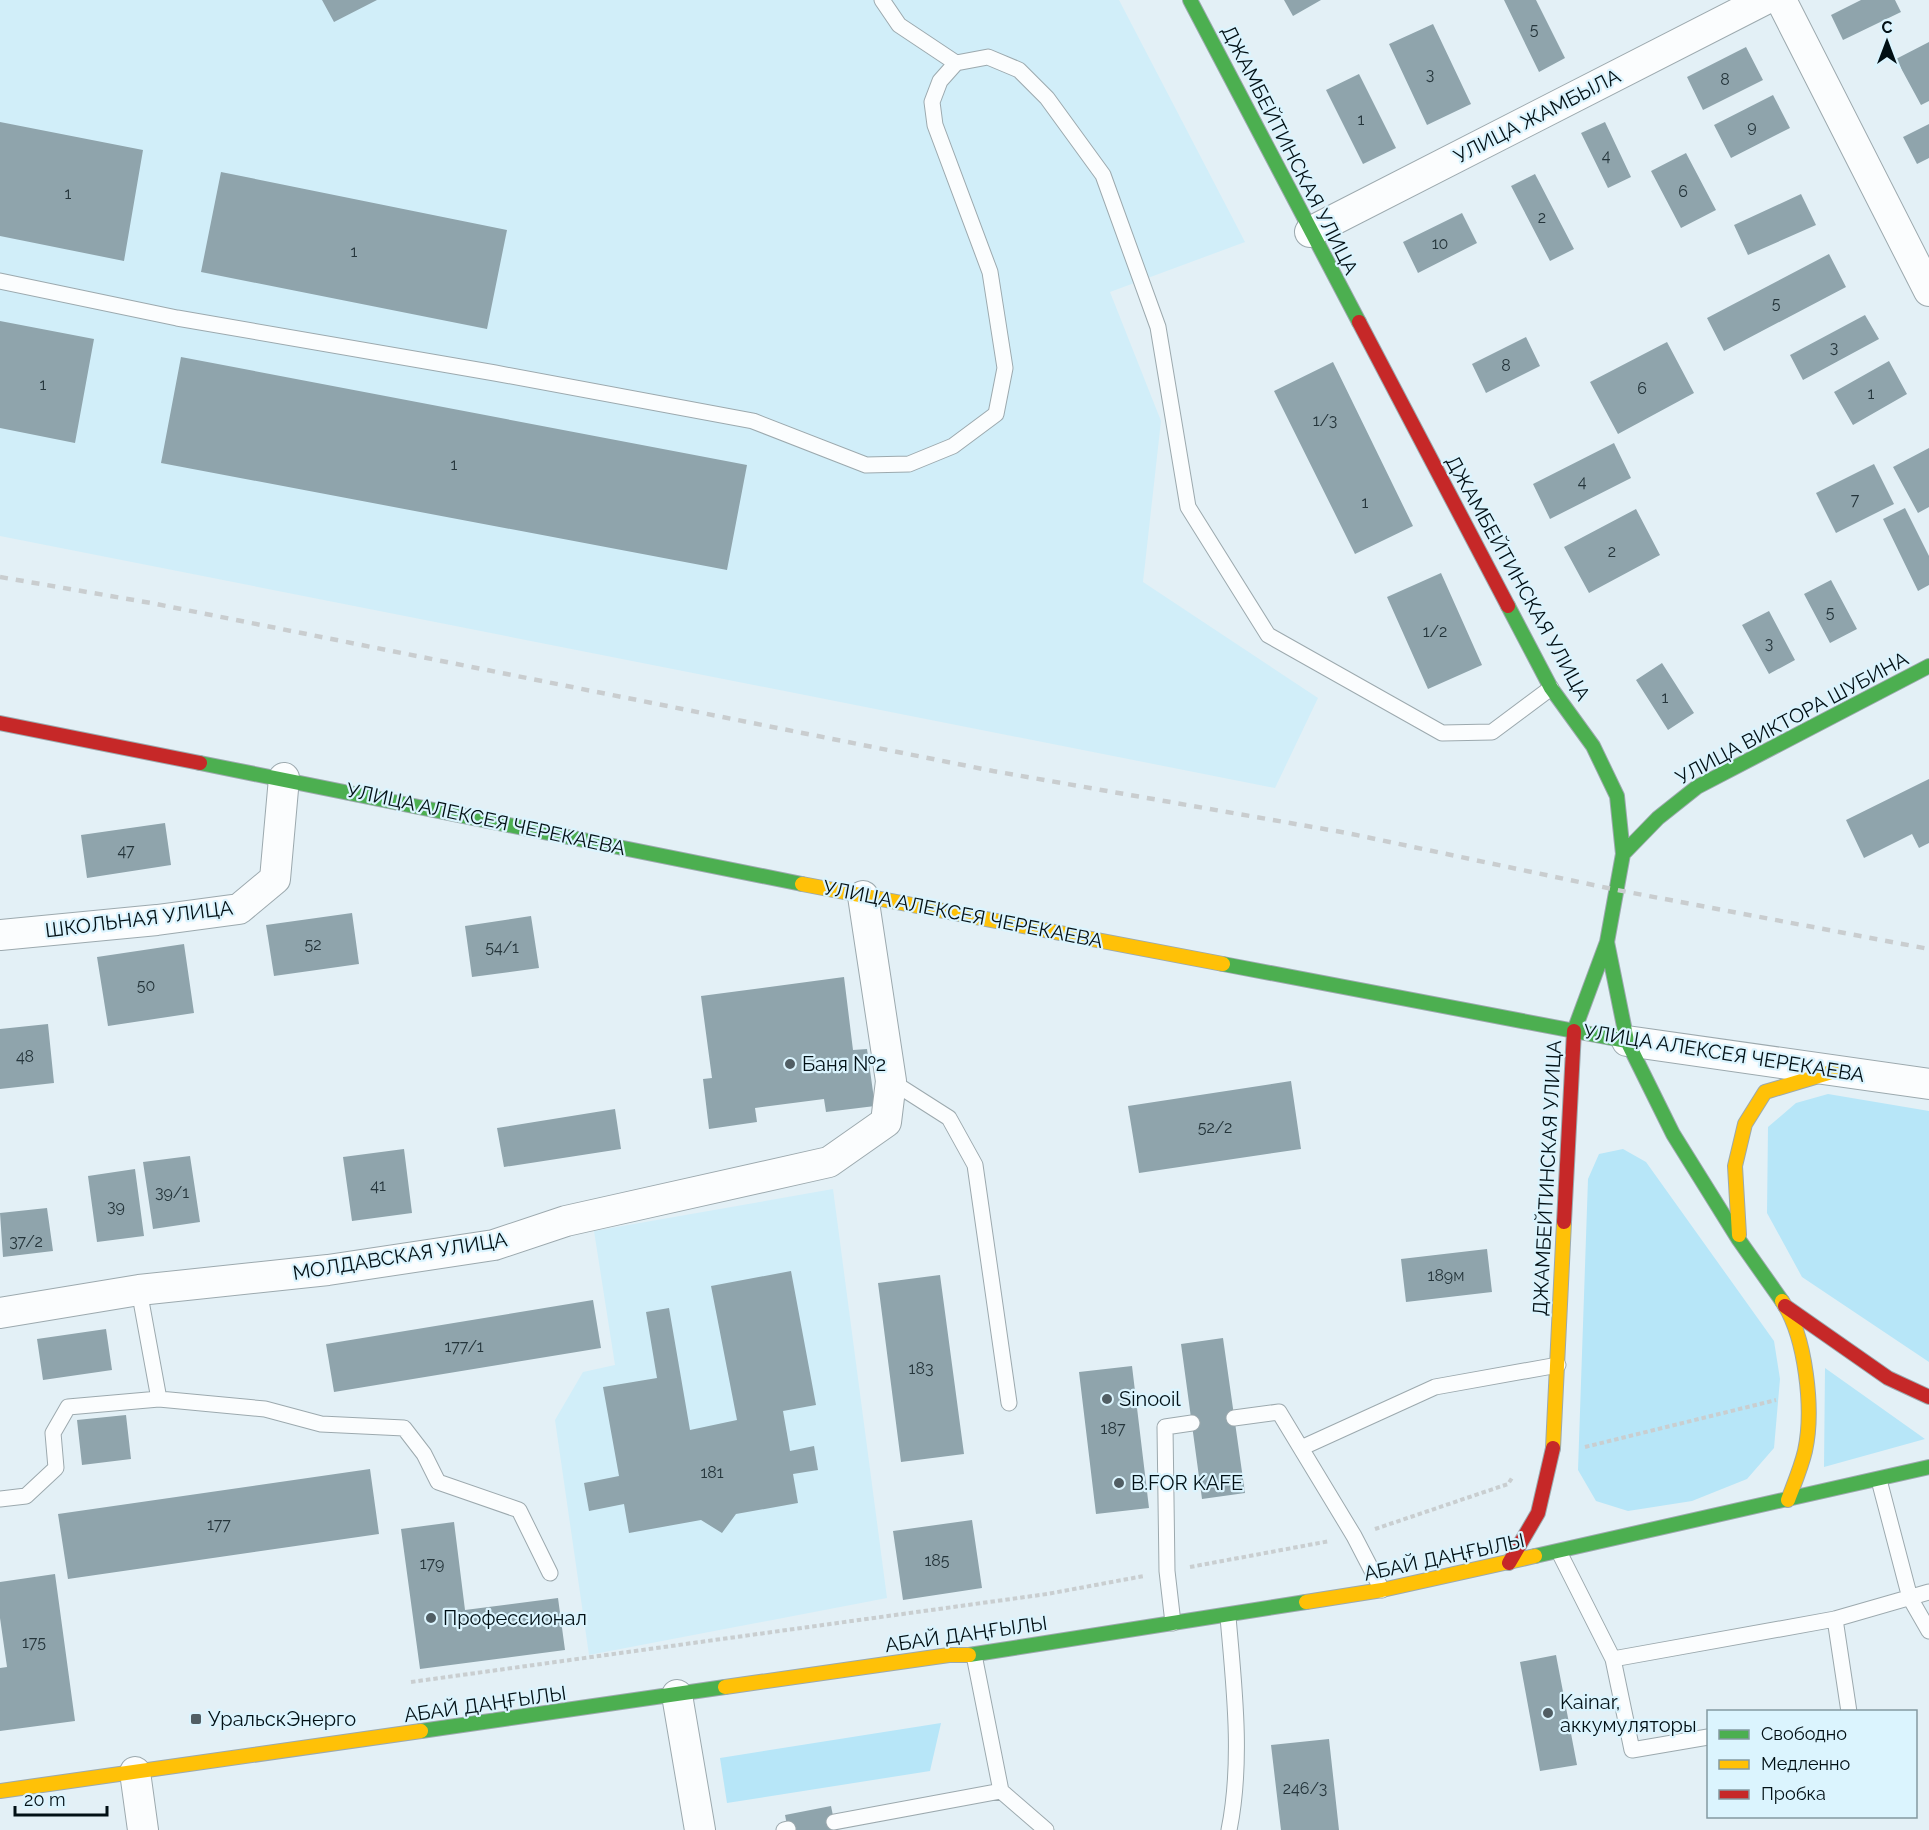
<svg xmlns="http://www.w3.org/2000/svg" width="1929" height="1830" viewBox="0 0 1929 1830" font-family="Raleway,sans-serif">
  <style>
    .built { fill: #d1eef9 }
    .green { fill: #b7e6f8 }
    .building { fill: #8fa4ac }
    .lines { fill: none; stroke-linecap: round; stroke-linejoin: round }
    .lane-casing { stroke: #9ca9ae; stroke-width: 17 }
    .street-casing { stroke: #9ca9ae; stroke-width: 32 }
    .fast-casing { stroke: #9ca9ae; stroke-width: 16 }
    .slow-casing { stroke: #9ca9ae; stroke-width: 16 }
    .jam-casing { stroke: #9ca9ae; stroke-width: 16 }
    .path { stroke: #c9ced0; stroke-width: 4; stroke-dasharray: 4.5 3; stroke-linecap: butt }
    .lane { stroke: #fbfdfe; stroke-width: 15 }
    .street { stroke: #fbfdfe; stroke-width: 30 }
    .fast { stroke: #4caf50; stroke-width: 14 }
    .slow { stroke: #ffc107; stroke-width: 14 }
    .jam { stroke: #c62828; stroke-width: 14 }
    .rail { stroke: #c9cdcf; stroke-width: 4.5; stroke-dasharray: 8 8; stroke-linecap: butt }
    .poi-dot { fill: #515e64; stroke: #dbf4fe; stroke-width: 2 }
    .labels { text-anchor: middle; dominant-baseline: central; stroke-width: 4.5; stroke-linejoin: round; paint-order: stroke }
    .number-label { font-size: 16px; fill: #25353b }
    .street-label { font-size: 20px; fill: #021015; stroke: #dbf4fe }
    .poi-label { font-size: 20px; fill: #021015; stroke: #dbf4fe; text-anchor: start }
  </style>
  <rect width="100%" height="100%" fill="#e3f0f6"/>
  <path class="built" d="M 0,0 L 1119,0 L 1245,242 L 1110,292 L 1161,421 L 1143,582 L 1318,698 L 1275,788 L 0,536 Z
    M 833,1189 L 887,1598 L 589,1655 L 555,1420 L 583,1372 L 615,1365 L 594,1231 Z"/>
  <path class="green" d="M 1828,1094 L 1929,1111 L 1929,1362 L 1802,1277 L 1767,1213 L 1768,1127 L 1796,1103 Z
    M 1623,1149 L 1646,1162 L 1774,1341 L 1780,1379 L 1774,1448 L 1747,1479 L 1692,1501 L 1628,1511 L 1596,1501 L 1578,1470 L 1588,1179 L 1599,1154 Z
    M 1825,1368 L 1925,1439 L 1824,1467 Z
    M 941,1723 L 930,1771 L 727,1803 L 720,1758 Z"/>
  <path class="building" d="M 322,0 L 377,0 L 334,22 Z
    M 1284,0 L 1321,0 L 1293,16 Z
    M 1504,0 L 1536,0 L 1565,58 L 1539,72 Z
    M 1861,0 L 1895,0 L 1901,12 L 1843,40 L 1831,15 Z
    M 1433,24 L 1471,104 L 1427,125 L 1389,44 Z
    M 1929,42 L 1929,101 L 1921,105 L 1896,59 Z
    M 1746,47 L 1763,80 L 1703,110 L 1687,77 Z
    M 1359,74 L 1396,148 L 1363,164 L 1326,90 Z
    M 1773,95 L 1790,128 L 1731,158 L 1714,125 Z
    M 0,122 L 143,150 L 124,261 L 0,236 Z
    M 1605,122 L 1631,177 L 1608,188 L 1581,133 Z
    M 1929,124 L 1929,158 L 1917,164 L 1903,137 Z
    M 1686,153 L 1716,210 L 1681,228 L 1651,171 Z
    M 221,172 L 507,230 L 487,329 L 201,272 Z
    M 1535,174 L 1574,249 L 1550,261 L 1511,186 Z
    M 1801,194 L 1816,225 L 1748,255 L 1734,225 Z
    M 1462,213 L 1477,243 L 1418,273 L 1403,242 Z
    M 1829,254 L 1846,287 L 1724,351 L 1707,318 Z
    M 1865,315 L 1879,339 L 1803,380 L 1790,355 Z
    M 0,321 L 94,339 L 75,443 L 0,428 Z
    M 1526,337 L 1540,366 L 1486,393 L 1472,364 Z
    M 1667,342 L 1694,393 L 1618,434 L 1590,382 Z
    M 181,357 L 747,465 L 727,570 L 161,463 Z
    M 1889,361 L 1907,394 L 1853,425 L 1834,392 Z
    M 1333,362 L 1413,526 L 1355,554 L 1274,391 Z
    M 1614,443 L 1631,478 L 1550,519 L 1533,484 Z
    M 1929,448 L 1929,507 L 1918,513 L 1893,467 Z
    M 1874,464 L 1894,504 L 1836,533 L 1816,493 Z
    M 1905,508 L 1929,556 L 1929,585 L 1918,591 L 1883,519 Z
    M 1636,509 L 1660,555 L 1589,593 L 1564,547 Z
    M 1441,573 L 1482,665 L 1428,689 L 1387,597 Z
    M 1831,580 L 1857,629 L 1830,643 L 1804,594 Z
    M 1769,611 L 1795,660 L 1769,674 L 1742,625 Z
    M 1662,663 L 1694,713 L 1668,730 L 1636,680 Z
    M 1929,779 L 1929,843 L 1919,848 L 1912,834 L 1864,858 L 1846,820 Z
    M 165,823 L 171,865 L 87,878 L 81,835 Z
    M 352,913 L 359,964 L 274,976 L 266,925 Z
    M 531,916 L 539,968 L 472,977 L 465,926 Z
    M 184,944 L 194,1013 L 108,1026 L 97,957 Z
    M 844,977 L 853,1050 L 867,1049 L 875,1106 L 826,1112 L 824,1099 L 755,1108 L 757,1122 L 709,1129 L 703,1079 L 712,1078 L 701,996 Z
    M 48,1024 L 54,1083 L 0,1089 L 0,1029 Z
    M 1291,1081 L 1301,1149 L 1139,1173 L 1128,1106 Z
    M 615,1109 L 621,1149 L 504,1167 L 497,1128 Z
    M 404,1149 L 412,1213 L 352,1221 L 343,1157 Z
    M 190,1156 L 200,1222 L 153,1229 L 143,1162 Z
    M 135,1169 L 144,1236 L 97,1242 L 88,1176 Z
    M 47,1208 L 53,1251 L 3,1257 L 0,1213 Z
    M 1487,1249 L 1492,1292 L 1406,1302 L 1401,1259 Z
    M 791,1271 L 816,1405 L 783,1411 L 790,1451 L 814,1446 L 818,1470 L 793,1474 L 798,1503 L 736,1514 L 722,1533 L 701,1520 L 629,1533 L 624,1504 L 589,1511 L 584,1483 L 619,1476 L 603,1387 L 657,1378 L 646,1312 L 669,1308 L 690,1430 L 737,1420 L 711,1286 Z
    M 940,1275 L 964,1454 L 901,1462 L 878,1283 Z
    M 593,1300 L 601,1348 L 334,1392 L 326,1344 Z
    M 106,1329 L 112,1370 L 43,1380 L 37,1339 Z
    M 1223,1338 L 1245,1493 L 1202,1499 L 1181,1344 Z
    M 1132,1366 L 1149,1508 L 1096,1514 L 1079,1372 Z
    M 126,1415 L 131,1459 L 82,1465 L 77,1420 Z
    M 370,1469 L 379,1534 L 68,1579 L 58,1514 Z
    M 972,1520 L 982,1588 L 903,1600 L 893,1531 Z
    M 454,1522 L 465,1610 L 558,1598 L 565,1650 L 420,1669 L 401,1529 Z
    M 55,1574 L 75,1721 L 0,1731 L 0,1668 L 7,1667 L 0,1618 L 0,1582 Z
    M 1556,1655 L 1577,1765 L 1540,1771 L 1520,1662 Z
    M 1329,1739 L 1339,1830 L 1281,1830 L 1271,1745 Z
    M 831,1806 L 836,1830 L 788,1830 L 785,1815 Z"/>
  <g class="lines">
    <g class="lane-casing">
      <path id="lane" d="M 882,0 L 899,25 L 956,63
        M 0,281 L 177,318 L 495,373 L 753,421 L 866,465 L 909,464 L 953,446 L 996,414 L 1005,368 L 990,272 L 935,125 L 932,102 L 940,81 L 956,63 L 988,57 L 1019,70 L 1047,98 L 1103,175 L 1158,327 L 1188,507 L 1268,635 L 1442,733 L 1492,732 L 1551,688
        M 891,1081 L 949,1118 L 975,1165 L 1009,1403
        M 139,1290 L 159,1399
        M 1234,1418 L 1279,1412 L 1354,1536 L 1382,1590
        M 1301,1448 L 1435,1387 L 1558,1365
        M 1879,1480 L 1910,1598 L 1929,1631
        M 0,1499 L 26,1496 L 56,1468 L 53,1433 L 68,1407 L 159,1399 L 265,1409 L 321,1424 L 404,1428 L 424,1454 L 438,1482 L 519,1510 L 550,1573
        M 1559,1552 L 1613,1659 L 1632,1750 L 1708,1737
        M 1228,1617 C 1234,1686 1243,1761 1229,1830
        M 1835,1619 L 1849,1712
        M 1173,1623 L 1167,1571 L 1165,1427 L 1192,1423
        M 1613,1659 L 1835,1619 L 1929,1592
        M 1001,1791 L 1046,1830
        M 834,1822 L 1001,1791 L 974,1655
        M 784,1830 L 788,1829"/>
    </g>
    <g class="street-casing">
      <path id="street" d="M 1781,0 L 1929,291
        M 1310,232 L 1764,0
        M 0,935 L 157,920 L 239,909 L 275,879 L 284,778
        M 1627,1041 L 1929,1084
        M 0,1313 L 139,1290 L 328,1270 L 494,1245 L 566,1221 L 829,1162 L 886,1122 L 891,1081 L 863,896
        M 677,1695 L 700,1830
        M 135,1772 L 143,1830"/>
    </g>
    <g class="fast-casing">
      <path id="fast" d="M 1190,0 L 1359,322
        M 1508,606 L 1551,688 L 1593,746 L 1617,796 L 1623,854 L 1607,942 L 1574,1031
        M 200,763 L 802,884
        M 1623,854 L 1658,818 L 1697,787 L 1929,666
        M 1607,942 L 1627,1041 L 1673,1134 L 1739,1240 L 1782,1301
        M 1223,964 L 1627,1041
        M 1535,1556 L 1929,1467
        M 969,1655 L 1306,1602
        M 421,1731 L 725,1687"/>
    </g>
    <g class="slow-casing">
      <path id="slow" d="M 802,884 L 1223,964
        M 1739,1235 L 1735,1166 L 1745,1124 L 1765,1092 L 1835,1071
        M 1782,1301 C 1806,1336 1814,1410 1805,1451 C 1801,1468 1794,1484 1788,1500
        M 1553,1448 L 1564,1222
        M 1306,1602 L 1382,1590 L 1535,1556
        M 725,1687 L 949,1655 L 969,1655
        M 0,1791 L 421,1731"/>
    </g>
    <g class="jam-casing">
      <path id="jam" d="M 1359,322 L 1508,606
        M 0,723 L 200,763
        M 1564,1222 L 1574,1031
        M 1785,1306 L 1888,1378 L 1929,1397
        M 1509,1563 L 1538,1513 L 1553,1448"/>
    </g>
    <path class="path" d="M 1585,1447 L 1776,1400
      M 1375,1529 L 1508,1484 L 1512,1478
      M 1190,1567 L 1330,1541
      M 411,1682 L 1047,1594 L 1144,1576"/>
    <use href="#lane" class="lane"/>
    <use href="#street" class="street"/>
    <use href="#fast" class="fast"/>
    <use href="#slow" class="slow"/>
    <use href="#jam" class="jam"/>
    <path class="rail" d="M 0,577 L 151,603 L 993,771 L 1347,833 L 1617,890 L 1929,949"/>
  </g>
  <g class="poi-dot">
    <circle cx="790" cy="1064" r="6"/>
    <circle cx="1107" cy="1399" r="6"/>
    <circle cx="1119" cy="1483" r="6"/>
    <circle cx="431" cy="1618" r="6"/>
    <circle cx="1548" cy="1713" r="6"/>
    <rect x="190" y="1713" width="12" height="12" rx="3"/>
  </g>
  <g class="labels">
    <g class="number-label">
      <text x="1534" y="29">5</text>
      <text x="1430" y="74">3</text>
      <text x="1725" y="79">8</text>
      <text x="1361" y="119">1</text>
      <text x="1752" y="126">9</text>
      <text x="1606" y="155">4</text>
      <text x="1683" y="191">6</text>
      <text x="68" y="193">1</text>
      <text x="1542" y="217">2</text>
      <text x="1440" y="243">10</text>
      <text x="354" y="251">1</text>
      <text x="1776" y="303">5</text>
      <text x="1834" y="347">3</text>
      <text x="1506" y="365">8</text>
      <text x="43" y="384">1</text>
      <text x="1642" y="388">6</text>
      <text x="1871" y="393">1</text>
      <text x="1325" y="420">1/3</text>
      <text x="454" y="464">1</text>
      <text x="1582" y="481">4</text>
      <text x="1855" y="499">7</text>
      <text x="1365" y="502">1</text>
      <text x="1612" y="551">2</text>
      <text x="1830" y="612">5</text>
      <text x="1435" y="631">1/2</text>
      <text x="1769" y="643">3</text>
      <text x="1665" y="697">1</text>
      <text x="126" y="850">47</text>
      <text x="313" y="944">52</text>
      <text x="502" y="947">54/1</text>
      <text x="146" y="985">50</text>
      <text x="25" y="1056">48</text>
      <text x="1215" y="1127">52/2</text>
      <text x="378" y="1185">41</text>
      <text x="172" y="1192">39/1</text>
      <text x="116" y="1206">39</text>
      <text x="26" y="1241">37/2</text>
      <text x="1446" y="1275">189м</text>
      <text x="464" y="1346">177/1</text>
      <text x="921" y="1368">183</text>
      <text x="1113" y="1428">187</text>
      <text x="712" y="1472">181</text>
      <text x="219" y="1524">177</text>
      <text x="937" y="1560">185</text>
      <text x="432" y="1563">179</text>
      <text x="34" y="1642">175</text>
      <text x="1305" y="1788">246/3</text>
    </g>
    <g class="street-label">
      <text transform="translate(1537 116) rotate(-27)">УЛИЦА ЖАМБЫЛА</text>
      <text transform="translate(1290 150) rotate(63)">ДЖАМБЕЙТИНСКАЯ УЛИЦА</text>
      <text transform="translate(1518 578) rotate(61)">ДЖАМБЕЙТИНСКАЯ УЛИЦА</text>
      <text transform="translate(1792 718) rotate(-28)">УЛИЦА ВИКТОРА ШУБИНА</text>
      <text transform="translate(486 819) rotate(12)">УЛИЦА АЛЕКСЕЯ ЧЕРЕКАЕВА</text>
      <text transform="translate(963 914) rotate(11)">УЛИЦА АЛЕКСЕЯ ЧЕРЕКАЕВА</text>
      <text transform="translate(139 919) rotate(-7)">ШКОЛЬНАЯ УЛИЦА</text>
      <text transform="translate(1724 1053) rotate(9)">УЛИЦА АЛЕКСЕЯ ЧЕРЕКАЕВА</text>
      <text transform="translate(1547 1178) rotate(-87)">ДЖАМБЕЙТИНСКАЯ УЛИЦА</text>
      <text transform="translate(400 1256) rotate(-9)">МОЛДАВСКАЯ УЛИЦА</text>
      <text transform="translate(1444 1557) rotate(-12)">АБАЙ ДАҢҒЫЛЫ</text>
      <text transform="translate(966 1634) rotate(-8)">АБАЙ ДАҢҒЫЛЫ</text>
      <text transform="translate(485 1704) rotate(-8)">АБАЙ ДАҢҒЫЛЫ</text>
    </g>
    <g class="poi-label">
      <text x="802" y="1064">Баня №2</text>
      <text x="1119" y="1399">Sinooil</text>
      <text x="1131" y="1483">B.FOR KAFE</text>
      <text x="443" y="1618">Профессионал</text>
      <text x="1560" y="1702">Kainar,<tspan x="1560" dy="23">аккумуляторы</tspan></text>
      <text x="208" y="1719">УральскЭнерго</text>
    </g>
  </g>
  <rect x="1707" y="1710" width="210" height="108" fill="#dbf4fe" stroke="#8499a1" stroke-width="1.5"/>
  <rect x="1719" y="1730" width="30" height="9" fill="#4caf50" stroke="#8499a1" stroke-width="1.5"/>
  <text x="1761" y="1740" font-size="18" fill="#021015">Свободно</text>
  <rect x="1719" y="1760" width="30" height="9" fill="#ffc107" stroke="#8499a1" stroke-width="1.5"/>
  <text x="1761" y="1770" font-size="18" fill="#021015">Медленно</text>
  <rect x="1719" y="1790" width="30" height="9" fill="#c62828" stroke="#8499a1" stroke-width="1.5"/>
  <text x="1761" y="1800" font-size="18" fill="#021015">Пробка</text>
  <g transform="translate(1887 42)" stroke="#dbf4fe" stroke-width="4.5" paint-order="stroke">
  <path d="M0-4.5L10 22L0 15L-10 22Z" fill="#021015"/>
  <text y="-9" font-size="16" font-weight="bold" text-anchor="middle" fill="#021015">С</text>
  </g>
  <path d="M15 1806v9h92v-9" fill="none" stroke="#021015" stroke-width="3"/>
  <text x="24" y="1806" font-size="18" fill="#021015" stroke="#dbf4fe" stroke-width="4.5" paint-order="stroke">20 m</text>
</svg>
